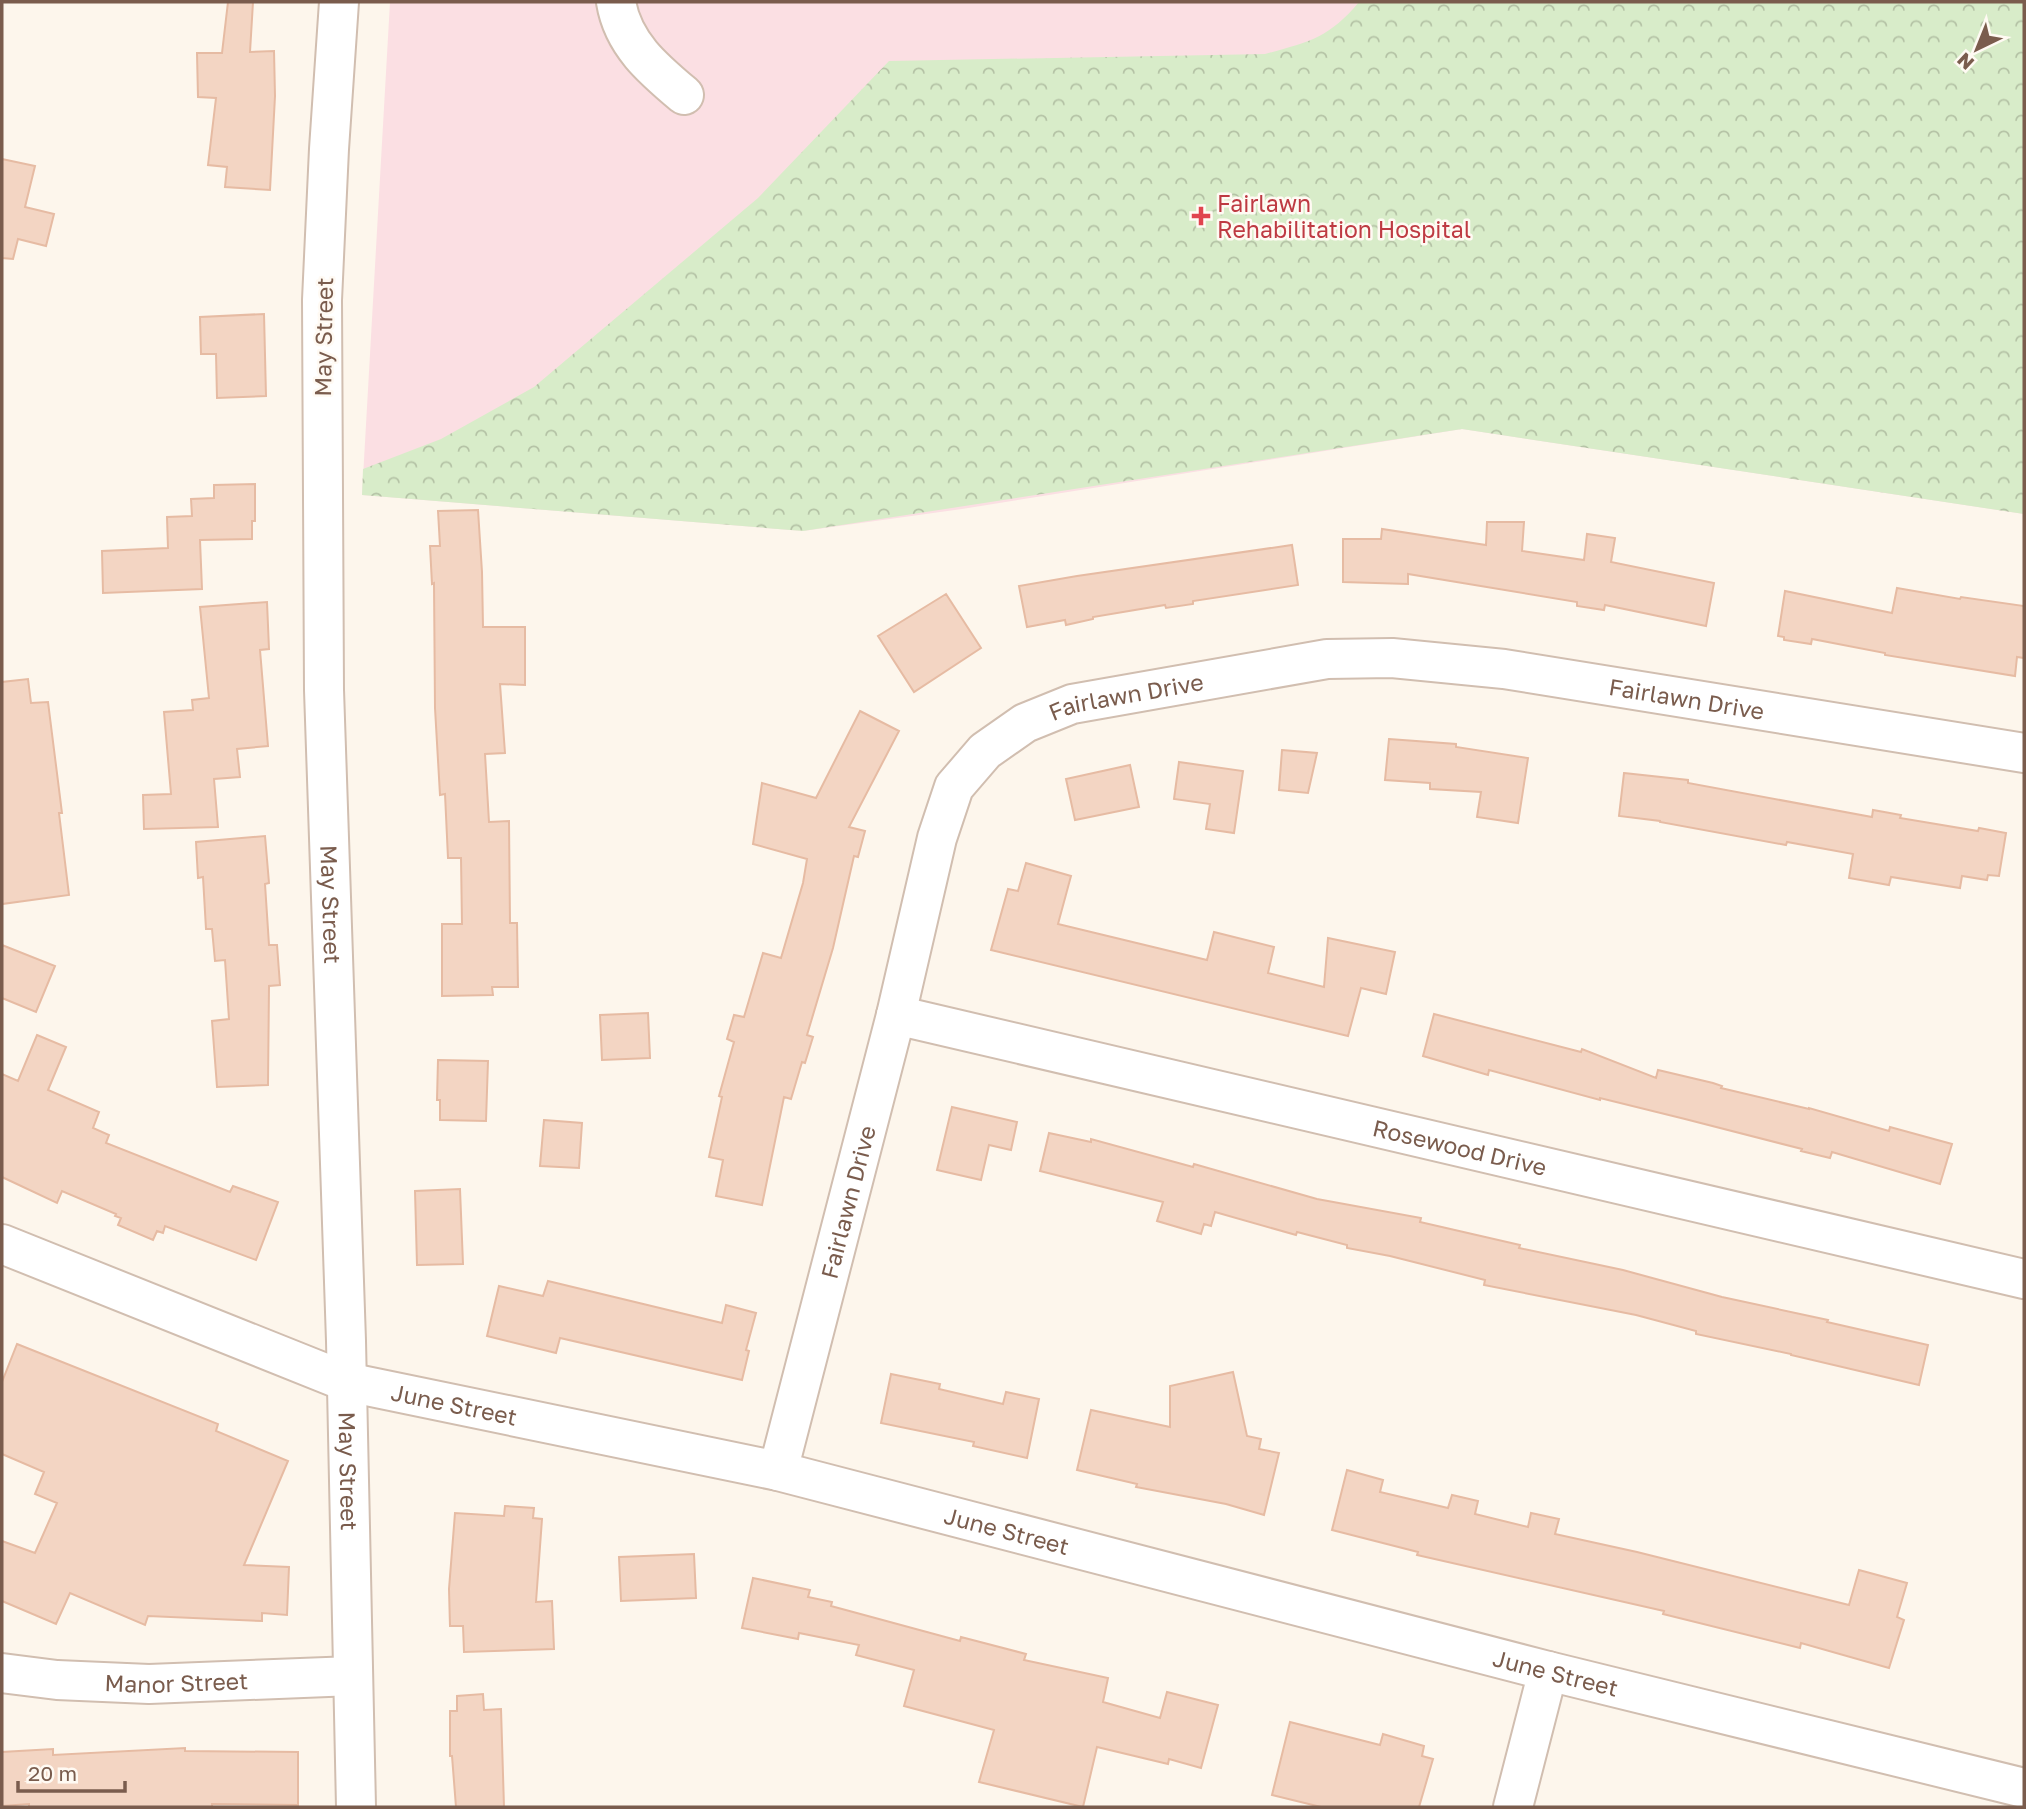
<svg xmlns="http://www.w3.org/2000/svg" width="2026" height="1809" viewBox="0 0 2026 1809" font-family="'Golos Text',sans-serif">
  <style>
    .medical { fill: #fbdfe3 }
    .forest { fill: url(#forest-crowns) }
    .building { fill: #f3d5c3; stroke: #e6bba3; stroke-width: 2 }
    .lines { fill: none; stroke-linecap: round; stroke-linejoin: round }
    .minor-casing { stroke: #d1beb0; stroke-width: 42 }
    .minor { stroke: #fff; stroke-width: 38 }
    .health-dot { fill: #e0444e; stroke: #fffaf3; stroke-width: 2.5 }
    .labels { text-anchor: middle; dominant-baseline: central; stroke-width: 5; stroke-linejoin: round; paint-order: stroke }
    .health-label { font-size: 23px; fill: #be3a42; stroke: #fffaf3; text-anchor: start }
    .street-label { font-size: 23px; fill: #7a5c4d; stroke: #fffaf3 }
  </style>
  <defs>
    <pattern id="forest-crowns" width="20" height="18" patternUnits="userSpaceOnUse" patternTransform="scale(1.75)"><rect width="20" height="18" fill="#d8ecc9"/><path d="M2 6a3 3 0 1 1 6 0M12 15a3 3 0 1 1 6 0" fill="none" stroke="#b4c2a5"/></pattern>
  </defs>
  <rect width="100%" height="100%" fill="#fdf6ec"/>
  <path class="medical" d="M 390,2 L 2024,2 L 2024,514 L 1462,429 L 962,509 L 803,531 L 362,495 Z"/>
  <path class="forest" d="M 1359,2 L 2024,2 L 2024,514 L 1462,429 L 803,531 L 362,495 L 363,469 L 441,439 L 534,387 L 758,198 L 889,61 L 1265,54 C 1309,42 1329,38 1359,2 Z"/>
  <path class="building" d="M 228,2 L 253,2 L 250,52 L 274,51 L 275,96 L 270,190 L 225,187 L 227,167 L 208,165 L 216,98 L 198,97 L 197,53 L 222,53 Z
    M 2,159 L 35,166 L 25,207 L 54,214 L 46,246 L 18,239 L 13,259 L 2,258 Z
    M 264,314 L 266,396 L 217,398 L 216,354 L 201,354 L 200,317 Z
    M 255,484 L 255,521 L 252,521 L 252,539 L 200,540 L 202,589 L 103,593 L 102,551 L 168,548 L 167,517 L 192,516 L 191,499 L 214,498 L 214,485 Z
    M 478,510 L 482,572 L 483,627 L 525,627 L 525,685 L 500,684 L 505,753 L 485,754 L 489,822 L 509,821 L 510,923 L 517,923 L 518,987 L 492,987 L 493,995 L 442,996 L 442,924 L 462,924 L 461,858 L 448,858 L 445,794 L 440,795 L 435,708 L 434,583 L 432,584 L 430,546 L 440,546 L 438,511 Z
    M 1487,522 L 1524,522 L 1522,551 L 1584,560 L 1587,534 L 1615,538 L 1611,562 L 1714,583 L 1706,626 L 1605,605 L 1604,610 L 1577,606 L 1577,602 L 1408,574 L 1408,584 L 1343,582 L 1343,539 L 1381,539 L 1382,529 L 1486,545 Z
    M 1292,545 L 1298,585 L 1193,601 L 1193,604 L 1166,608 L 1165,605 L 1093,617 L 1093,619 L 1066,625 L 1065,620 L 1027,627 L 1019,586 L 1077,576 Z
    M 1897,588 L 1960,599 L 1961,597 L 2024,606 L 2024,658 L 2017,657 L 2015,676 L 1885,655 L 1885,653 L 1812,639 L 1811,644 L 1784,640 L 1784,637 L 1778,636 L 1785,591 L 1892,613 Z
    M 946,594 L 981,648 L 914,692 L 878,636 Z
    M 267,602 L 269,649 L 260,650 L 268,746 L 237,749 L 240,777 L 214,779 L 218,827 L 144,829 L 143,795 L 171,794 L 164,712 L 193,710 L 192,700 L 209,698 L 200,607 Z
    M 28,679 L 31,703 L 48,702 L 62,813 L 59,813 L 69,895 L 2,904 L 2,682 Z
    M 860,711 L 899,731 L 849,827 L 865,831 L 858,857 L 854,856 L 833,948 L 807,1035 L 813,1037 L 805,1063 L 802,1062 L 791,1099 L 784,1097 L 762,1205 L 716,1196 L 723,1160 L 709,1157 L 722,1097 L 719,1096 L 734,1042 L 727,1039 L 734,1015 L 744,1017 L 763,953 L 781,958 L 803,883 L 807,859 L 753,844 L 762,783 L 816,798 Z
    M 1389,739 L 1456,744 L 1456,747 L 1528,758 L 1518,823 L 1477,817 L 1481,792 L 1430,789 L 1430,783 L 1385,780 Z
    M 1282,750 L 1317,753 L 1308,793 L 1279,790 Z
    M 1179,762 L 1243,771 L 1234,833 L 1206,829 L 1210,804 L 1174,799 Z
    M 1130,765 L 1139,807 L 1075,820 L 1066,779 Z
    M 1624,773 L 1688,780 L 1688,783 L 1872,817 L 1873,810 L 1901,815 L 1900,818 L 1978,831 L 1979,828 L 2006,833 L 1999,876 L 1988,875 L 1987,880 L 1962,876 L 1960,888 L 1891,877 L 1889,885 L 1849,878 L 1853,854 L 1787,842 L 1786,845 L 1660,822 L 1660,821 L 1619,816 Z
    M 265,836 L 269,883 L 265,884 L 269,945 L 277,945 L 280,985 L 269,986 L 268,1085 L 217,1087 L 212,1021 L 229,1019 L 225,960 L 215,961 L 212,929 L 206,929 L 203,877 L 198,878 L 196,842 Z
    M 1026,863 L 1071,876 L 1058,924 L 1207,960 L 1214,932 L 1274,947 L 1268,973 L 1324,987 L 1328,938 L 1395,952 L 1386,994 L 1361,988 L 1348,1036 L 991,950 L 1008,889 L 1018,891 Z
    M 2,945 L 55,966 L 36,1012 L 2,998 Z
    M 648,1013 L 650,1058 L 602,1060 L 600,1015 Z
    M 1434,1014 L 1581,1052 L 1582,1049 L 1656,1078 L 1658,1070 L 1713,1083 L 1722,1086 L 1721,1088 L 1809,1109 L 1809,1108 L 1889,1131 L 1890,1127 L 1952,1144 L 1940,1184 L 1832,1152 L 1830,1158 L 1801,1151 L 1802,1149 L 1685,1119 L 1600,1098 L 1600,1100 L 1489,1070 L 1488,1075 L 1423,1056 Z
    M 37,1035 L 66,1047 L 48,1090 L 99,1112 L 93,1128 L 109,1135 L 106,1143 L 230,1192 L 233,1186 L 278,1202 L 256,1260 L 165,1226 L 163,1233 L 157,1231 L 153,1240 L 118,1225 L 121,1218 L 115,1216 L 116,1214 L 62,1191 L 57,1203 L 2,1177 L 2,1074 L 18,1081 Z
    M 438,1060 L 488,1061 L 486,1121 L 440,1120 L 440,1100 L 437,1100 Z
    M 952,1107 L 1017,1122 L 1011,1150 L 989,1145 L 981,1180 L 937,1170 Z
    M 544,1120 L 582,1123 L 579,1168 L 540,1166 Z
    M 1049,1133 L 1091,1142 L 1091,1139 L 1193,1167 L 1194,1164 L 1317,1199 L 1421,1218 L 1420,1222 L 1520,1245 L 1519,1248 L 1623,1270 L 1722,1297 L 1828,1320 L 1827,1322 L 1928,1345 L 1919,1385 L 1791,1355 L 1791,1354 L 1696,1334 L 1696,1331 L 1636,1315 L 1484,1285 L 1485,1280 L 1390,1256 L 1347,1248 L 1347,1245 L 1297,1232 L 1296,1235 L 1215,1212 L 1211,1226 L 1204,1224 L 1201,1234 L 1157,1221 L 1163,1202 L 1040,1171 Z
    M 460,1189 L 463,1264 L 417,1265 L 415,1191 Z
    M 548,1281 L 722,1323 L 726,1305 L 756,1313 L 746,1350 L 749,1351 L 742,1380 L 560,1338 L 556,1353 L 487,1336 L 499,1286 L 543,1296 Z
    M 17,1344 L 218,1424 L 216,1431 L 288,1461 L 244,1565 L 289,1567 L 287,1615 L 262,1613 L 262,1621 L 148,1616 L 145,1625 L 70,1593 L 56,1624 L 2,1601 L 2,1541 L 35,1553 L 57,1503 L 35,1494 L 44,1472 L 2,1454 L 2,1382 Z
    M 1233,1372 L 1247,1436 L 1261,1439 L 1259,1449 L 1279,1453 L 1264,1515 L 1226,1504 L 1136,1487 L 1137,1484 L 1077,1470 L 1091,1410 L 1170,1427 L 1170,1386 Z
    M 891,1374 L 940,1384 L 939,1389 L 1003,1404 L 1006,1392 L 1039,1399 L 1027,1458 L 973,1446 L 974,1442 L 881,1423 Z
    M 1347,1470 L 1383,1480 L 1380,1492 L 1448,1508 L 1452,1495 L 1478,1501 L 1475,1514 L 1528,1527 L 1531,1513 L 1559,1519 L 1555,1534 L 1637,1552 L 1849,1605 L 1859,1570 L 1907,1583 L 1897,1617 L 1904,1620 L 1889,1668 L 1801,1643 L 1800,1648 L 1663,1614 L 1664,1611 L 1417,1555 L 1418,1552 L 1332,1530 Z
    M 505,1506 L 534,1508 L 533,1518 L 542,1519 L 536,1602 L 552,1601 L 554,1649 L 464,1652 L 463,1626 L 450,1626 L 449,1589 L 455,1513 L 504,1516 Z
    M 694,1554 L 696,1598 L 621,1601 L 619,1557 Z
    M 753,1578 L 810,1590 L 808,1597 L 832,1602 L 831,1606 L 960,1641 L 961,1637 L 1026,1654 L 1024,1660 L 1108,1678 L 1103,1702 L 1160,1718 L 1167,1692 L 1218,1705 L 1201,1768 L 1169,1759 L 1168,1764 L 1097,1747 L 1083,1807 L 979,1782 L 994,1730 L 904,1706 L 914,1670 L 856,1655 L 859,1645 L 799,1633 L 798,1639 L 742,1628 Z
    M 483,1694 L 484,1710 L 501,1709 L 504,1807 L 456,1807 L 452,1756 L 450,1756 L 450,1711 L 457,1711 L 457,1696 Z
    M 1290,1722 L 1380,1745 L 1383,1734 L 1424,1746 L 1422,1756 L 1433,1759 L 1419,1807 L 1321,1807 L 1272,1795 Z
    M 185,1748 L 185,1751 L 298,1752 L 298,1805 L 212,1804 L 212,1807 L 29,1807 L 29,1804 L 2,1806 L 2,1752 L 53,1749 L 53,1755 Z"/>
  <g class="lines">
    <g class="minor-casing">
      <g id="minor">
        <path id="s1" d="M 339,2 L 329,149 L 322,300 L 324,690 L 346,1341 L 356,1807"/>
        <path d="M 616,2 C 623,44 653,69 684,95"/>
        <path id="s2" d="M 896,1015 L 2024,1279"/>
        <path id="s3" d="M 2,1244 L 347,1382 L 778,1471 L 1548,1671 L 2024,1788"/>
        <path id="s4" d="M 778,1471 L 896,1015 L 937,838 L 954,787 L 985,751 L 1025,723 L 1072,704 L 1327,659 L 1392,658 L 1504,669 L 2024,753"/>
        <path id="s5" d="M 2,1673 L 57,1680 L 149,1684 L 353,1676"/>
        <path d="M 1513,1807 L 1548,1671"/>
      </g>
    </g>
    <use href="#minor" class="minor"/>
  </g>
  <path class="health-dot" d="M1197.5 205.5h7v7h7v7h-7v7h-7v-7h-7v-7h7z"/>
  <g class="labels">
    <g class="health-label">
      <text x="1217" y="203">Fairlawn<tspan x="1217" dy="26">Rehabilitation Hospital</tspan></text>
    </g>
    <g class="street-label">
      <text transform="translate(323 337) rotate(-89)">May Street</text>
      <text stroke="none"><textPath href="#s4" startOffset="908">Fairlawn Drive</textPath></text>
      <text stroke="none"><textPath href="#s4" startOffset="1475">Fairlawn Drive</textPath></text>
      <text stroke="none"><textPath href="#s1" startOffset="903">May Street</textPath></text>
      <text stroke="none"><textPath href="#s2" startOffset="579">Rosewood Drive</textPath></text>
      <text stroke="none"><textPath href="#s4" startOffset="278">Fairlawn Drive</textPath></text>
      <text stroke="none"><textPath href="#s3" startOffset="481">June Street</textPath></text>
      <text stroke="none"><textPath href="#s1" startOffset="1470">May Street</textPath></text>
      <text stroke="none"><textPath href="#s3" startOffset="1048">June Street</textPath></text>
      <text stroke="none"><textPath href="#s3" startOffset="1615">June Street</textPath></text>
      <text stroke="none"><textPath href="#s5" startOffset="175">Manor Street</textPath></text>
    </g>
  </g>
  <rect width="2026" height="1809" fill="none" stroke="#7a5c4d" stroke-width="7"/>
  <g transform="translate(1977 49) rotate(223)" stroke="#fffaf3" stroke-width="5" paint-order="stroke">
  <path d="M0-5L12 26L0 18L-12 26Z" fill="#7a5c4d"/>
  <text y="-10" font-size="19" font-weight="bold" text-anchor="middle" fill="#7a5c4d">N</text>
  </g>
  <path d="M18 1781v10h107v-10" fill="none" stroke="#7a5c4d" stroke-width="3.5"/>
  <text x="28" y="1781" font-size="21" fill="#7a5c4d" stroke="#fffaf3" stroke-width="5" paint-order="stroke">20 m</text>
</svg>
